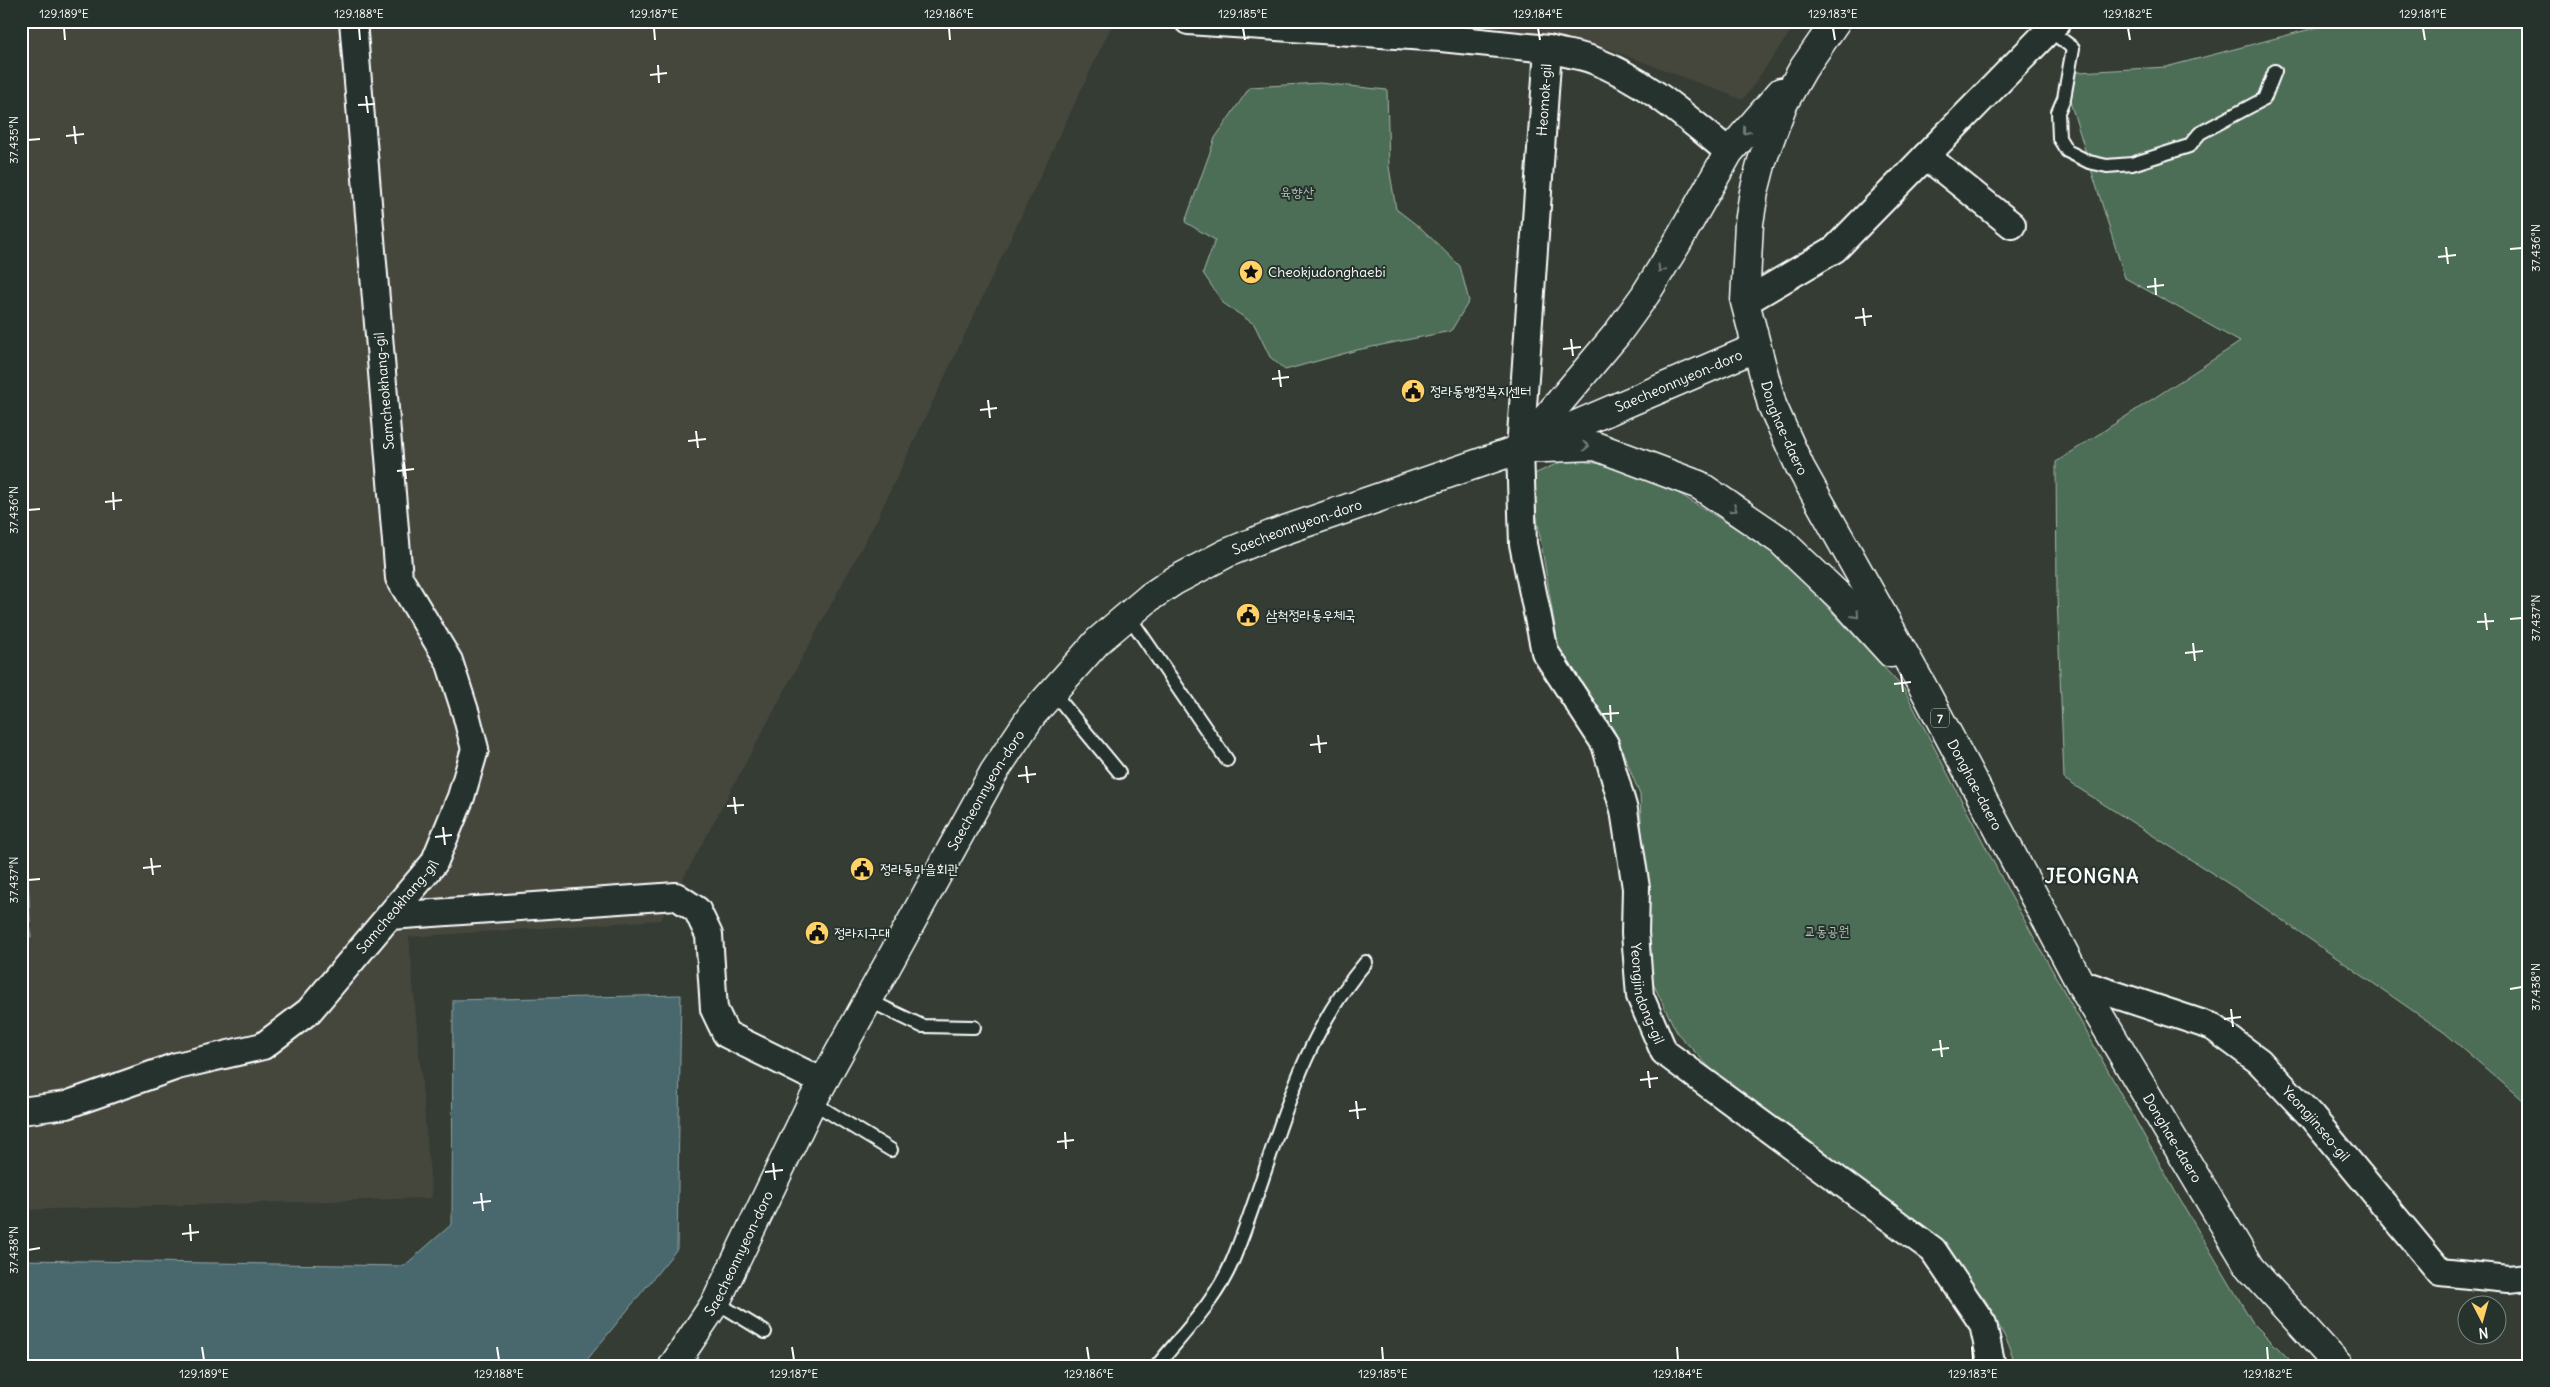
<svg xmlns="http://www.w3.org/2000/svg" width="2550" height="1387" viewBox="0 0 2550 1387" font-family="Delius,'Poor Story',sans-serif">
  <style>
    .built { fill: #44473d }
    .green { fill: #4e6e57; stroke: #a6b6ab }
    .water { fill: #48676e; stroke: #91a4a8 }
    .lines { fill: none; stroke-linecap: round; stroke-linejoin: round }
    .lane-casing { stroke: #fff; stroke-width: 16 }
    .street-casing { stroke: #fff; stroke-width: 30 }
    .secondary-casing { stroke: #fff; stroke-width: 31 }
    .primary-casing { stroke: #fff; stroke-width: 31 }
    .lane { stroke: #26332d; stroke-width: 12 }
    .street { stroke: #26332d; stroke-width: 26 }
    .secondary { stroke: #26332d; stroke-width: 28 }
    .primary { stroke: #26332d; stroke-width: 28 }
    .oneway { stroke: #727a76 }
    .ticks { fill: none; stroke: #fff; stroke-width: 2 }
    .labels { text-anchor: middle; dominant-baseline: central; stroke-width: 4; stroke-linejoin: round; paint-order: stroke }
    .shield { fill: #26332d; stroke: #bec2c0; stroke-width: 1 }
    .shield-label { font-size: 12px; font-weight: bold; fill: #fff }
    .street-label { font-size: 14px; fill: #fff; stroke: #26332d }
    .park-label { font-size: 14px; fill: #afbeb3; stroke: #26332d }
    .poi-label { font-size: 14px; fill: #fff; stroke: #26332d; text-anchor: start }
    .district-label { font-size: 19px; font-weight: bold; letter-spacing: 1px; fill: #fff; stroke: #26332d }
    .neatline { fill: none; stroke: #fff; stroke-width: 2 }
    .ticks-label { font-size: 12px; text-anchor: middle; fill: #fff }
  </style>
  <rect width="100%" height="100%" fill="#343c34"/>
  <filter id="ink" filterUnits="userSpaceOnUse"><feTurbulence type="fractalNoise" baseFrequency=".02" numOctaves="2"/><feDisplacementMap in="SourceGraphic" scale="10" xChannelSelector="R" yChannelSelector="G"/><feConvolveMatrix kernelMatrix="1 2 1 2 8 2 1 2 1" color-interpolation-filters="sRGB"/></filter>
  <g filter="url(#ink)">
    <path class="built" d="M 21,21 L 1114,21 L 877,519 L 661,920 L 409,937 L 432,1198 L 21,1210 Z
      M 1417,21 L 1798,21 L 1743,100 L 1609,49 L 1525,31 Z"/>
    <path class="green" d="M 2341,21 L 2529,21 L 2529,1106 L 2445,1033 L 2240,891 L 2064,779 L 2057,596 L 2056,462 L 2240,342 L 2125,278 L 2061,73 L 2166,67 Z
      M 1320,83 L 1387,90 L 1389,167 L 1396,209 L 1422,229 L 1460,266 L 1469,301 L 1451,331 L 1357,350 L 1285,370 L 1270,357 L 1254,324 L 1223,303 L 1203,273 L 1215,240 L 1185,222 L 1215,138 L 1250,87 Z
      M 1567,459 L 1609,465 L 1670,488 L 1778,554 L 1904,689 L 2011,896 L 2176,1193 L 2253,1323 L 2296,1366 L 2012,1366 L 2011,1349 L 1985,1299 L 1902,1210 L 1713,1071 L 1677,1033 L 1647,971 L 1640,795 L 1614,730 L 1558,646 L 1530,476 Z"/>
    <path class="water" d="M 21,735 L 31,937 L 21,937 Z
      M 681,995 L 677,1249 L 582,1366 L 21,1366 L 21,1260 L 404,1266 L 452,1224 L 453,1000 Z"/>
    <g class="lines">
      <g class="lane-casing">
        <path id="lane" d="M 2049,30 L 2073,48 L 2064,98 L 2058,112 L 2059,138 L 2067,151 L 2089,162 L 2107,166 L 2132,164 L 2189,146 L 2200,133 L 2264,99 L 2275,71
          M 1128,615 L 1227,760
          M 1052,691 L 1119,772
          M 870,1001 L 922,1026 L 974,1027
          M 812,1102 L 891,1150
          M 716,1302 L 765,1332
          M 1157,1366 C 1184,1332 1215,1302 1232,1262 C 1276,1157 1290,1051 1366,962"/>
      </g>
      <g class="street-casing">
        <g id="street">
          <path id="s1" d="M 1188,21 L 1441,38 L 1548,49 L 1520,449 L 1523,544 L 1545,652 L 1605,744 L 1624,810 L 1636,888 L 1635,933 L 1640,996 L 1664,1052 L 1933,1250 L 1983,1324 L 1992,1366"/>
          <path d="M 1548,49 C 1562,53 1579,55 1593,60 C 1645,80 1686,117 1729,152"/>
          <path d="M 1926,156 L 2012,225"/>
          <path d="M 1745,302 L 1835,249 L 2058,21"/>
          <path d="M 390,916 L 676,896 L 697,910 L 709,935 L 714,1009 L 726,1034 L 823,1082"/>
          <path id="s2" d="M 2080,983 L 2213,1027 L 2259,1061 L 2311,1116 L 2440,1272 L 2508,1279 L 2529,1277"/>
          <path id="s3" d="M 21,1111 L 66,1105 L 177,1066 L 263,1046 L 309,1011 L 434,863 L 461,797 L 475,749 L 466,714 L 449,661 L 399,578 L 353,21"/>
        </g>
      </g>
      <g class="secondary-casing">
        <g id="secondary">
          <path id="s4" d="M 673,1366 L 716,1302 L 812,1102 L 994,772 L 1032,715 L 1098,641 L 1150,597 L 1174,581 L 1227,553 L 1273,534 L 1520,449 L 1755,348"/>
        </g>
      </g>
      <g class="primary-casing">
        <g id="primary">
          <path id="s5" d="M 1836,21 L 1803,69 L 1783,104 L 1762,161 L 1754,192 L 1749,223 L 1745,302 L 1772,405 L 1800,467 L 1924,689 L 2080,983 L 2250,1268 L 2339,1366"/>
          <path d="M 1520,449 L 1595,446 L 1699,485 L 1781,541 L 1841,598 L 1891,653"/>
          <path d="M 1520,449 L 1616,335 L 1645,295 L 1676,245 L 1729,152 L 1781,92"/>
        </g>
      </g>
      <use href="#lane" class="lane"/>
      <use href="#street" class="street"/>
      <use href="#secondary" class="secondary"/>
      <use href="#primary" class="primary"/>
    </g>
    <defs><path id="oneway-chevron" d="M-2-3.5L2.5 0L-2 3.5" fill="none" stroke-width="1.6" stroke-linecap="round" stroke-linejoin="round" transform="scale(1.25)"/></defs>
    <g class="oneway">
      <use href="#oneway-chevron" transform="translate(1746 131) rotate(129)"/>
      <use href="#oneway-chevron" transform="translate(1661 269) rotate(122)"/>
      <use href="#oneway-chevron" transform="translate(1586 446) rotate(-2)"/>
      <use href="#oneway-chevron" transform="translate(1734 509) rotate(34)"/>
      <use href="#oneway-chevron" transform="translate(1856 615) rotate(48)"/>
    </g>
  </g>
  <path class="ticks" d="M 64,28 L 65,40M 359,28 L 360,40M 654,28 L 655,40M 949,28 L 950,40M 1243,28 L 1245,40M 1538,28 L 1540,40M 1833,28 L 1835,40M 2128,28 L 2130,40M 2423,28 L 2425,40M 658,65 L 659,83M 650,75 L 667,73M 366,96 L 368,113M 358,105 L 375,104M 74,126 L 76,144M 66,136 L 84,134M 28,140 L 40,139M 2446,247 L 2448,264M 2510,249 L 2522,248M 2438,257 L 2456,255M 2155,278 L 2156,295M 2147,287 L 2164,285M 1863,308 L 1865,326M 1855,318 L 1872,316M 1571,339 L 1573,356M 1563,349 L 1581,347M 1279,370 L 1281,387M 1272,379 L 1289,377M 988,400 L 990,418M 980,410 L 997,408M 696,431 L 698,448M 688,441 L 706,439M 404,462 L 406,479M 397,471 L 414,469M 113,492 L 114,510M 105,502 L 122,500M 28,510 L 40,509M 2485,613 L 2487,630M 2510,619 L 2522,618M 2477,622 L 2494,621M 2193,643 L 2195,661M 2185,653 L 2203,651M 1901,674 L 1903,692M 1894,684 L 1911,682M 1610,705 L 1611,722M 1602,714 L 1619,713M 1318,735 L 1320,753M 1310,745 L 1327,743M 1026,766 L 1028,783M 1018,776 L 1036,774M 734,797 L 736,814M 727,806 L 744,805M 443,827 L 445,845M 435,837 L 452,835M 151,858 L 153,875M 143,868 L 161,866M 28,880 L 40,879M 2510,989 L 2522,987M 2231,1009 L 2233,1027M 2224,1019 L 2241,1017M 1940,1040 L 1942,1057M 1932,1050 L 1949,1048M 1648,1071 L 1650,1088M 1640,1080 L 1658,1078M 1356,1101 L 1358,1119M 1349,1111 L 1366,1109M 1065,1132 L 1066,1149M 1057,1142 L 1074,1140M 773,1163 L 775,1180M 765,1172 L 783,1170M 481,1193 L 483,1211M 473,1203 L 491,1201M 190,1224 L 191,1241M 182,1234 L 199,1232M 28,1250 L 40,1248M 202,1347 L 204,1360M 497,1347 L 499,1360M 792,1347 L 794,1360M 1087,1347 L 1089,1360M 1382,1347 L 1383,1360M 1677,1347 L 1678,1360M 1972,1347 L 1973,1360M 2267,1347 L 2268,1360"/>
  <defs>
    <g id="sight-disc" transform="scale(1.25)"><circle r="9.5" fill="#ffd166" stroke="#26332d"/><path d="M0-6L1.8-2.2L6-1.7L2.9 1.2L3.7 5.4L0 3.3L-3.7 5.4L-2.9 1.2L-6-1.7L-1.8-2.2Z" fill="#111"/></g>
    <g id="civic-disc" transform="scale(1.25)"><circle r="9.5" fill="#ffd166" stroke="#26332d"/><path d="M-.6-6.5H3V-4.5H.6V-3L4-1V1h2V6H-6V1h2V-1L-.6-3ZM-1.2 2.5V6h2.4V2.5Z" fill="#111"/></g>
  </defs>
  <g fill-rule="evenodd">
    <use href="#sight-disc" x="1251" y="272"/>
    <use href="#civic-disc" x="1413" y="391"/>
    <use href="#civic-disc" x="1248" y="615"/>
    <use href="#civic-disc" x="862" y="869"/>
    <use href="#civic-disc" x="817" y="933"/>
  </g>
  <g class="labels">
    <rect class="shield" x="1931" y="708.5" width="18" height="19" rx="4"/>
    <g class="shield-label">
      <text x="1940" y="718">7</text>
    </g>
    <g class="street-label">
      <text transform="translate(1544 100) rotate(-86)">Heomok-gil</text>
      <text stroke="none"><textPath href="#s4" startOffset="1484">Saecheonnyeon-doro</textPath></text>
      <text transform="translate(384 391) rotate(-95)">Samcheokhang-gil</text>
      <text stroke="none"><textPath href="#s5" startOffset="434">Donghae-daero</textPath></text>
      <text stroke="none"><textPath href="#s4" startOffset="1075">Saecheonnyeon-doro</textPath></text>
      <text stroke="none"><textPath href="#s5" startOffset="839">Donghae-daero</textPath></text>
      <text stroke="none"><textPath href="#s4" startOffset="656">Saecheonnyeon-doro</textPath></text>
      <text stroke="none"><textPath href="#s3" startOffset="446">Samcheokhang-gil</textPath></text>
      <text stroke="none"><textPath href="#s1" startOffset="1332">Yeongjindong-gil</textPath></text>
      <text stroke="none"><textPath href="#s2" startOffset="282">Yeongjinseo-gil</textPath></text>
      <text stroke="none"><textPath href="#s5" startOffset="1244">Donghae-daero</textPath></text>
      <text stroke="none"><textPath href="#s4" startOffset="131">Saecheonnyeon-doro</textPath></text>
    </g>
    <g class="park-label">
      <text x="1297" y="192">육향산</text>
      <text x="1827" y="931">교동공원</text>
    </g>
    <g class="poi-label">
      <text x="1268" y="272">Cheokjudonghaebi</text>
      <text x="1430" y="391">정라동행정복지센터</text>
      <text x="1266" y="615">삼척정라동우체국</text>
      <text x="880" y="869">정라동마을회관</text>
      <text x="834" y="933">정라지구대</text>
    </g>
    <g class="district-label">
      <text x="2092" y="876">JEONGNA</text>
    </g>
  </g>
  <rect width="2550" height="1387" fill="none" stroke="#26332d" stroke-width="55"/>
  <g transform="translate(2482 1320) rotate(174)"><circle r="24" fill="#26332d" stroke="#7d8581"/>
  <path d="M0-4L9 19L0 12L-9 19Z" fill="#ffd166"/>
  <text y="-8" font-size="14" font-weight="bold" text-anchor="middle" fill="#ffffff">N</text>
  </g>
  <rect x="28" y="28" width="2494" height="1332" class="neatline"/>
  <g class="ticks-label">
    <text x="64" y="18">129.189°E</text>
    <text x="359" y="18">129.188°E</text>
    <text x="654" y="18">129.187°E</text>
    <text x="949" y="18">129.186°E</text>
    <text x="1243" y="18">129.185°E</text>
    <text x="1538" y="18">129.184°E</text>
    <text x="1833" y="18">129.183°E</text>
    <text x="2128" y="18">129.182°E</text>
    <text x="2423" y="18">129.181°E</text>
    <text transform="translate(14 140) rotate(-90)" y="4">37.435°N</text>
    <text transform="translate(2536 248) rotate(-90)" y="4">37.436°N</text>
    <text transform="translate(14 510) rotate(-90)" y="4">37.436°N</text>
    <text transform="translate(2536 618) rotate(-90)" y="4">37.437°N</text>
    <text transform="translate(14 880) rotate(-90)" y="4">37.437°N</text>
    <text transform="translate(2536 987) rotate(-90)" y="4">37.438°N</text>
    <text transform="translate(14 1250) rotate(-90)" y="4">37.438°N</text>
    <text x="204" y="1378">129.189°E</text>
    <text x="499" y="1378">129.188°E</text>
    <text x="794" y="1378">129.187°E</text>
    <text x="1089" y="1378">129.186°E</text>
    <text x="1383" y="1378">129.185°E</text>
    <text x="1678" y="1378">129.184°E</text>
    <text x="1973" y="1378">129.183°E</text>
    <text x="2268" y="1378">129.182°E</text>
  </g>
</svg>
